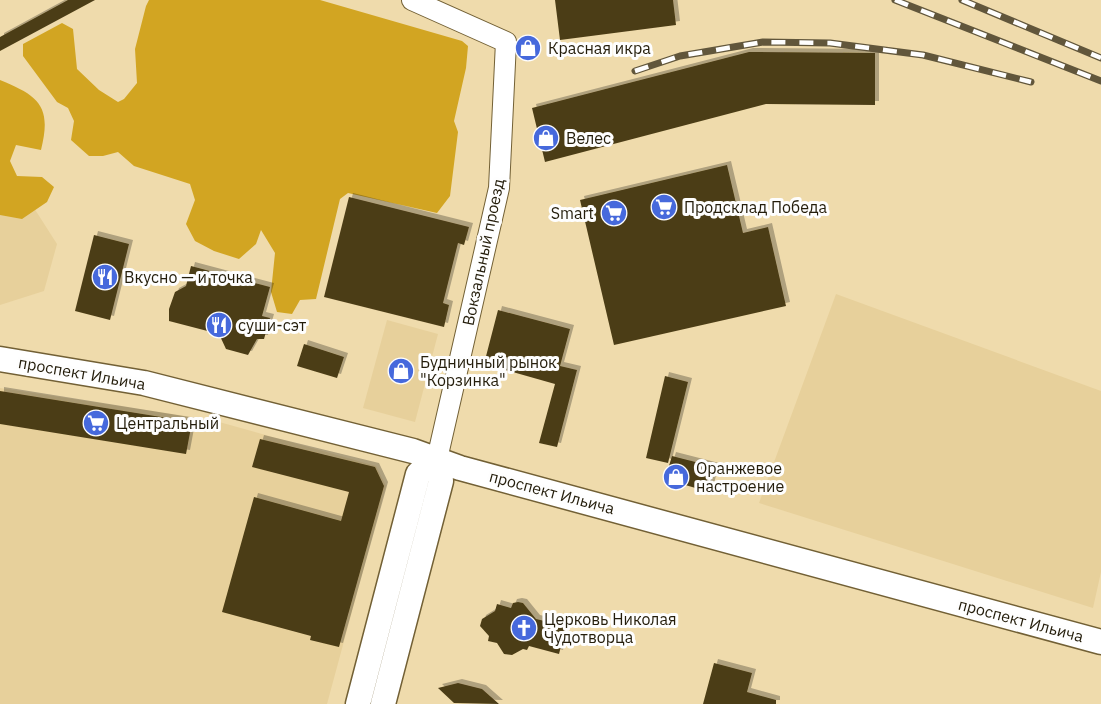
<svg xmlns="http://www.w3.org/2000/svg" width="1101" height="704" viewBox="0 0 1101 704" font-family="'IBM Plex Sans',sans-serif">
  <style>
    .built { fill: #e7d09b }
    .green { fill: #d2a522 }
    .building { fill: #4c3d16; filter: url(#shadow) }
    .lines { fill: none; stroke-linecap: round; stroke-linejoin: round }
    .minor-casing { stroke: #726035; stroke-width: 22 }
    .tertiary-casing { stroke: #726035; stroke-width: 27 }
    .minor { stroke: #fff; stroke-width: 20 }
    .tertiary { stroke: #fff; stroke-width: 24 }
    .rail-casing { stroke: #61563b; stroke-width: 7 }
    .rail { stroke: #fefefe; stroke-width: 4.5; stroke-dasharray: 14; stroke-linecap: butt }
    .labels { text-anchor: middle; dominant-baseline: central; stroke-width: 6; stroke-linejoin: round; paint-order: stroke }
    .poi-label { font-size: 16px; fill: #241d0b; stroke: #fefefe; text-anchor: start }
    .street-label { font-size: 16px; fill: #241d0b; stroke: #fefefe }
  </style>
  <defs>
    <filter id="shadow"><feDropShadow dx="4" dy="-4" stdDeviation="0" flood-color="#0004"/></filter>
  </defs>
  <rect width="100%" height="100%" fill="#efdbac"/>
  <path class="built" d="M 0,190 L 27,197 L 57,244 L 44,291 L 0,305 Z
    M 836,294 L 1101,391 L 1101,572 L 1093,608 L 759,503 Z
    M 387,320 L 438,334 L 415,422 L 363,408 Z
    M 0,388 L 212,420 L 376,466 L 386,486 L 327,704 L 0,704 Z"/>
  <path class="green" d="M 149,0 L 320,0 L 462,41 L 468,46 L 466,68 L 454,121 L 458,132 L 450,196 L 437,213 L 348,193 L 340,199 L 316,299 L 300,300 L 292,314 L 277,312 L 271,292 L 275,253 L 261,230 L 256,244 L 239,259 L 214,251 L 195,241 L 186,224 L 195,200 L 190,184 L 134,166 L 118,152 L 103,156 L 89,156 L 71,140 L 74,121 L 68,108 L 57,102 L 23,56 L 23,44 L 62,23 L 73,29 L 77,69 L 99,90 L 118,102 L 124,99 L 137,83 L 135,49 L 146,6 Z
    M 0,80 C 39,96 52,106 41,150 L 16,145 L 10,161 L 17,176 L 42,177 L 54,187 L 47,202 L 22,219 L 0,215 Z"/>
  <path class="building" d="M 68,0 L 95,0 L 0,51 L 0,37 Z
    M 555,0 L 673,0 L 676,25 L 560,40 Z
    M 749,52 L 875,53 L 875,105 L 766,104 L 545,162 L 532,108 Z
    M 727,165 L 743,233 L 768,227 L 786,306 L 614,345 L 580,200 Z
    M 349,197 L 469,227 L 464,245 L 458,243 L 443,303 L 449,305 L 444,327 L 324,297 Z
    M 94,235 L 129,244 L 110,320 L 75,311 Z
    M 191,266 L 270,287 L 262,316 L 270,318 L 264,339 L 257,339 L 248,355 L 226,349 L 219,334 L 169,321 L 169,309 L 175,292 L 186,286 Z
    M 498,310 L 570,329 L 560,366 L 577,370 L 557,447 L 539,443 L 555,384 L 484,364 Z
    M 304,344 L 344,357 L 337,378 L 297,366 Z
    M 665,376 L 688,382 L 668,463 L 646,458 Z
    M 0,391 L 192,422 L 186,454 L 0,424 Z
    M 260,439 L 375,467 L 384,486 L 339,647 L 310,640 L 311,636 L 222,612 L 254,497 L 341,521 L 349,492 L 252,467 Z
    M 672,456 L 715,467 L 709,492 L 665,479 Z
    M 518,602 L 523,603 L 536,619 L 566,626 L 559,654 L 529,646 L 527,650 L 523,649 L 512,655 L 504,654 L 497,643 L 488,641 L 489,636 L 480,626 L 482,619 L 495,611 L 497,604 L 511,608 L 513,603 Z
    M 714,663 L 752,673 L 747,692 L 776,700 L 776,704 L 703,704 Z
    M 458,683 L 482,689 L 499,704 L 454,703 L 438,688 Z"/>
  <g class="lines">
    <g class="minor-casing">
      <path id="minor" d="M 412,0 L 506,42 L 499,188 L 437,459"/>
    </g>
    <g class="tertiary-casing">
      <path id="tertiary" d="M 0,359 L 144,383 L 413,451 L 460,468 L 1101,642
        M 358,704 L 418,474 L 437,459
        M 383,704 L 441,481 L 437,459"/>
    </g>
    <use href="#minor" class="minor"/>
    <use href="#tertiary" class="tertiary"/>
    <g class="rail-casing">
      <path id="rail" d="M 895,0 L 1101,81
        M 962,0 L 1101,58
        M 635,71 L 680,56 L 763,42 L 830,43 L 923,55 L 1031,82"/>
    </g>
    <use href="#rail" class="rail"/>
  </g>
  <defs>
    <g id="shop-disc" transform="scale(1.35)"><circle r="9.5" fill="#4669dc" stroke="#fefefe"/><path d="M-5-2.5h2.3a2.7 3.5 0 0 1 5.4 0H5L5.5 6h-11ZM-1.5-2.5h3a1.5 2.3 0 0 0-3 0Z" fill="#fff"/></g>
    <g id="supermarket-disc" transform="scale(1.35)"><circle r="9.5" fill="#4669dc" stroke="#fefefe"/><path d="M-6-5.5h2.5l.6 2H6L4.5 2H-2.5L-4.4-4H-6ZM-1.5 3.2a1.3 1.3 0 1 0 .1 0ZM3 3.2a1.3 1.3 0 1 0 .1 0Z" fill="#fff"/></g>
    <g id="restaurant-disc" transform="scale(1.35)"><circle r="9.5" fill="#4669dc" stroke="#fefefe"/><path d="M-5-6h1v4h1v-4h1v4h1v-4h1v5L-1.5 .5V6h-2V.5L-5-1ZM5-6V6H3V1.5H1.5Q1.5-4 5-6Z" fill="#fff"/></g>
    <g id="church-disc" transform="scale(1.35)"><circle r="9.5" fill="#4669dc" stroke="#fefefe"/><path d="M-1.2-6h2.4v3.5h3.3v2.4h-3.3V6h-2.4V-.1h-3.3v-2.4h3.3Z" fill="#fff"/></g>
  </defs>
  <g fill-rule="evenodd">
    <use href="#shop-disc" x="528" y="48"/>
    <use href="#shop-disc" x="546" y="138"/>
    <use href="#supermarket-disc" x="664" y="207"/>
    <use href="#supermarket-disc" x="614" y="213"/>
    <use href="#restaurant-disc" x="105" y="277"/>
    <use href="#restaurant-disc" x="219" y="325"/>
    <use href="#shop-disc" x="401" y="371"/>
    <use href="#supermarket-disc" x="96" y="423"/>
    <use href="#shop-disc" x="676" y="477"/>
    <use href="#church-disc" x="524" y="628"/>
  </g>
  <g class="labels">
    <g class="poi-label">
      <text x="548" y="48">Красная икра</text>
      <text x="566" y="138">Велес</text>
      <text x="684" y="207">Продсклад Победа</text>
      <text x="594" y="213" text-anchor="end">Smart</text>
      <text x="124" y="277">Вкусно — и точка</text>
      <text x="238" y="325">суши-сэт</text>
      <text x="420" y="362">Будничный рынок<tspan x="420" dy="18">"Корзинка"</tspan></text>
      <text x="116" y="423">Центральный</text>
      <text x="696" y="468">Оранжевое<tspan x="696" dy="18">настроение</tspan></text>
      <text x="544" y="619">Церковь Николая<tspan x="544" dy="18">Чудотворца</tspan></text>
    </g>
    <g class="street-label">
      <text transform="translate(483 252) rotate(-78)">Вокзальный проезд</text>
      <text transform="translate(82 373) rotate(10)">проспект Ильича</text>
      <text transform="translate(552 492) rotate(15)">проспект Ильича</text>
      <text transform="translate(1021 620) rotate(15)">проспект Ильича</text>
    </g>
  </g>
</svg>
